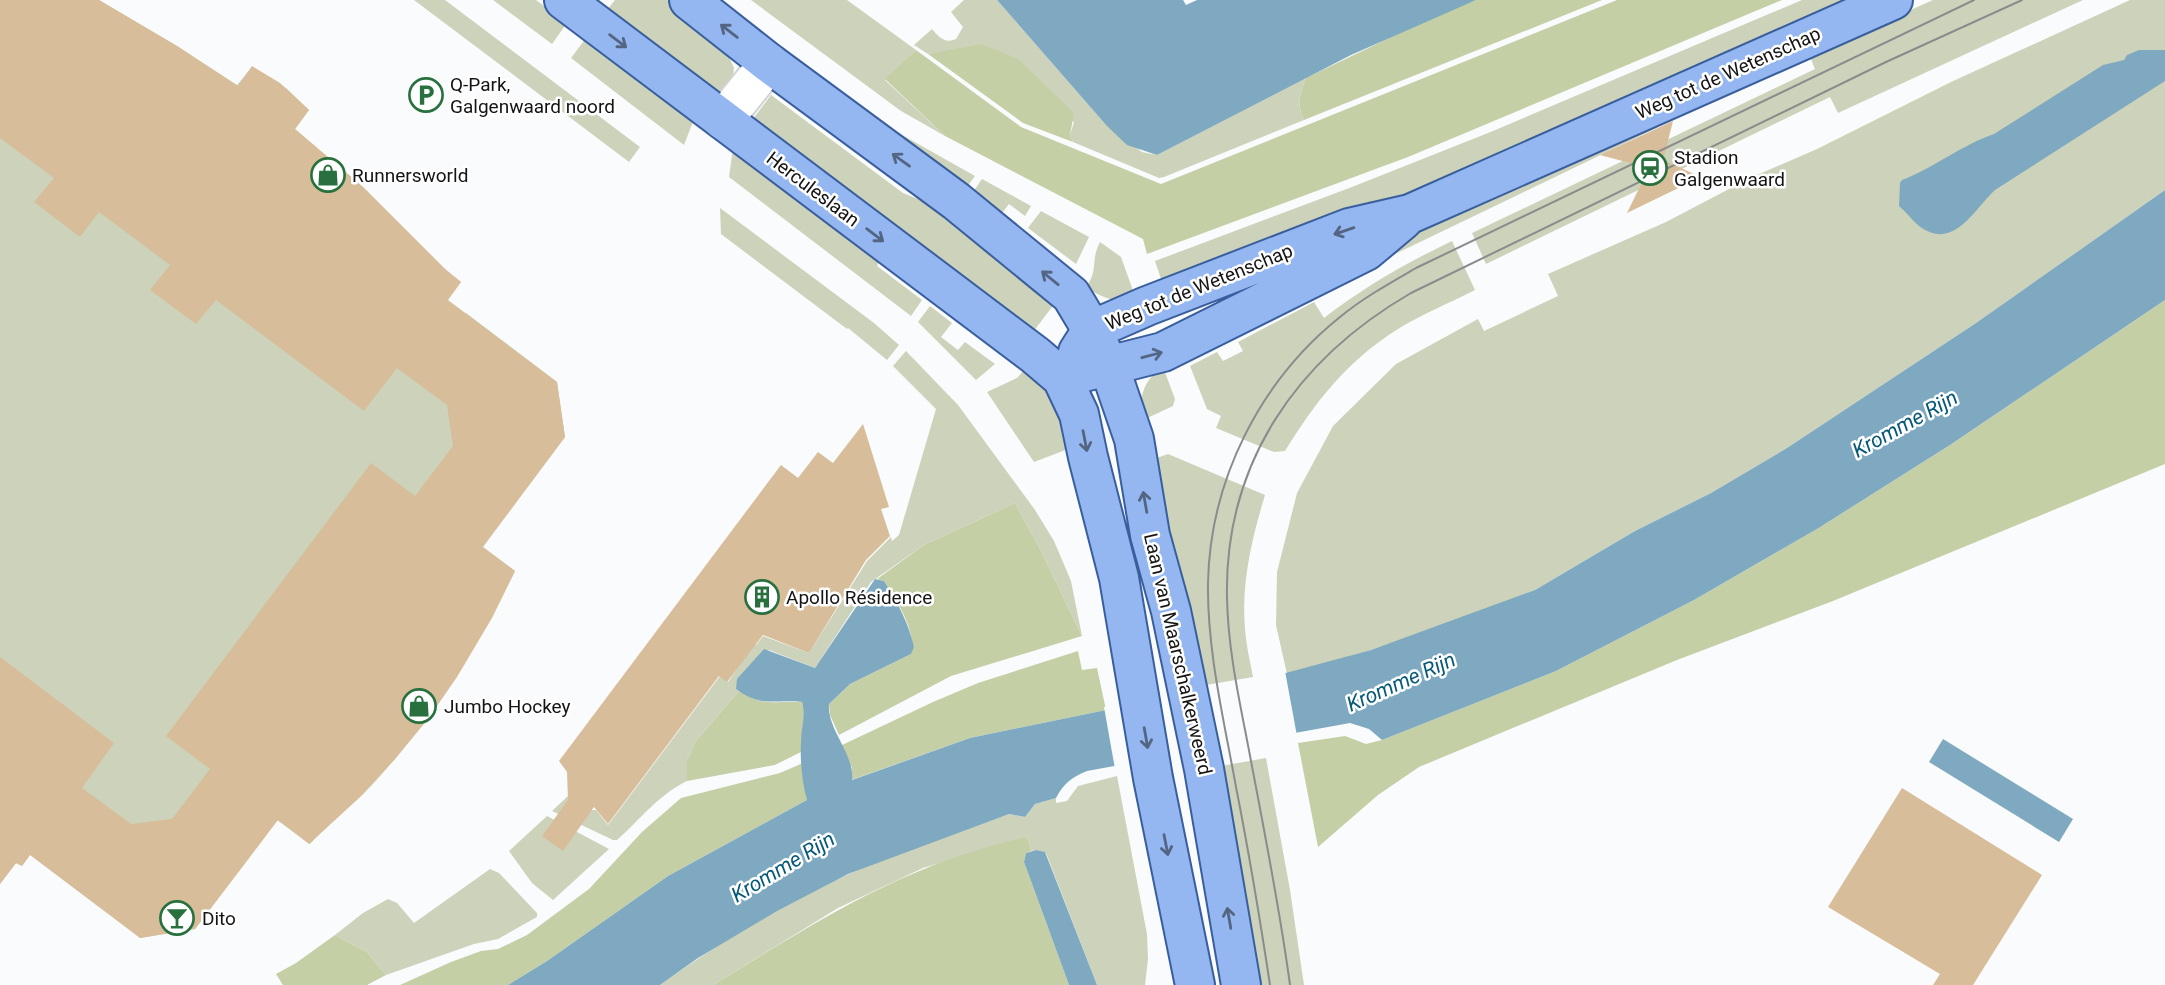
<svg xmlns="http://www.w3.org/2000/svg" width="2165" height="985" viewBox="0 0 2165 985" font-family="Roboto,sans-serif">
  <style>
    .green { fill: #ccd3ba }
    .forest { fill: #c4cfa6 }
    .water { fill: #7fa9c0 }
    .pier { fill: #fafbfd }
    .building { fill: #d7bd99 }
    .lines { fill: none; stroke-linecap: round; stroke-linejoin: round }
    .minor-casing { stroke: #d2d3d5; stroke-width: 42 }
    .major-casing { stroke: #395e9d; stroke-width: 42 }
    .minor { stroke: #fff; stroke-width: 38 }
    .major { stroke: #94b6f1; stroke-width: 38 }
    .tram { stroke: #8a8b8c; stroke-width: 2 }
    .oneway { stroke: #546582 }
    .labels { text-anchor: middle; dominant-baseline: central; stroke-width: 5; stroke-linejoin: round; paint-order: stroke }
    .street-label { font-size: 19px; fill: #141414; stroke: #fff }
    .poi-label { font-size: 19px; fill: #141414; stroke: #fff; text-anchor: start }
    .water-label { font-size: 21px; font-style: italic; fill: #065979; stroke: #fff }
  </style>
  <rect width="100%" height="100%" fill="#fafbfd"/>
  <path class="green" d="M 0,0 L 99,0 L 177,46 L 237,85 L 252,67 L 286,88 L 309,110 L 295,129 L 363,187 L 446,270 L 461,282 L 443,306 L 460,320 L 466,313 L 557,382 L 565,437 L 496,529 L 476,542 L 515,571 C 477,649 431,721 372,785 C 352,806 329,823 310,844 L 270,815 L 264,838 L 195,929 L 140,938 L 35,848 L 22,866 L 16,863 L 0,884 Z
    M 414,0 L 445,0 L 640,147 L 629,162 Z
    M 493,0 L 536,0 L 567,23 L 552,44 Z
    M 615,0 L 667,0 L 722,42 L 734,68 L 733,76 L 721,93 L 719,94 L 607,10 Z
    M 751,0 L 847,0 L 916,50 L 885,80 L 945,136 L 901,111 Z
    M 964,0 L 997,0 L 1106,125 L 1142,152 L 1157,155 L 1306,78 C 1300,94 1296,104 1304,120 L 1164,177 L 1159,178 L 1073,142 L 1070,135 L 1074,122 L 937,53 L 928,54 L 914,45 L 932,29 C 939,37 945,44 956,39 L 963,27 L 951,12 Z
    M 1802,0 L 1858,0 L 1461,173 L 1165,291 L 1155,261 L 1352,187 L 1493,131 Z
    M 1933,0 L 2083,0 L 1838,113 L 1830,97 L 1486,264 L 1472,233 L 1815,69 L 1811,59 L 1669,122 L 1335,283 L 1331,275 L 1430,224 Z
    M 2130,0 L 2165,0 L 2165,190 L 1976,323 L 1787,448 L 1711,493 L 1635,531 L 1535,590 L 1425,632 L 1371,650 L 1287,674 L 1276,625 L 1277,572 L 1297,493 L 1333,426 L 1396,364 L 1478,319 L 1484,331 L 1558,296 L 1548,274 L 1666,222 L 1750,178 L 1817,149 L 1951,82 Z
    M 586,38 L 694,119 L 684,145 L 571,58 Z
    M 795,58 L 888,127 L 975,176 L 967,187 L 790,65 Z
    M 771,95 L 903,193 L 957,215 L 1058,299 L 1033,332 L 753,119 Z
    M 733,148 L 880,259 L 877,266 L 922,300 L 911,316 L 729,177 Z
    M 982,179 L 1031,206 L 1025,216 L 1009,204 L 1002,213 L 973,192 Z
    M 720,208 L 874,323 L 899,345 L 887,360 L 848,328 L 847,329 L 721,234 Z
    M 1041,211 L 1089,237 L 1076,264 L 1028,228 Z
    M 1452,241 L 1475,290 C 1450,303 1422,314 1398,329 C 1347,361 1316,401 1285,451 L 1274,452 L 1216,428 L 1221,416 L 1207,409 L 1190,366 L 1217,352 L 1223,361 L 1243,351 L 1238,342 L 1314,302 L 1324,318 C 1364,287 1406,263 1452,241 Z
    M 1100,242 L 1121,257 L 1136,299 C 1117,304 1102,298 1086,287 C 1099,270 1090,261 1100,242 Z
    M 930,306 L 952,323 L 941,337 L 958,350 L 965,342 L 995,364 L 976,380 L 918,322 Z
    M 906,351 L 958,405 L 1035,510 L 1054,541 L 1071,581 L 1082,636 L 1040,549 L 1015,503 L 924,545 L 871,582 L 815,668 L 769,650 L 736,689 L 739,691 L 696,741 L 687,760 L 687,781 C 658,795 641,819 617,840 L 613,840 L 552,811 L 568,796 L 586,810 L 596,810 L 608,825 L 720,676 L 728,682 L 736,670 L 747,639 L 756,645 L 763,636 L 809,653 L 867,561 L 891,537 L 892,541 L 899,535 L 936,409 L 893,366 Z
    M 1163,367 L 1175,399 L 1173,406 L 1143,420 C 1137,400 1144,378 1163,367 Z
    M 1025,369 L 1050,388 L 1076,446 L 1034,462 L 987,392 L 1017,378 Z
    M 1168,454 L 1265,495 C 1252,538 1241,583 1245,629 C 1246,645 1250,661 1253,677 L 1206,685 L 1199,647 L 1186,648 L 1146,462 Z
    M 1266,758 L 1290,890 L 1304,985 L 1250,985 L 1221,766 Z
    M 1117,776 L 1147,934 L 1148,959 L 1145,985 L 1097,985 L 1046,853 L 1036,850 L 1031,851 L 1028,837 L 923,868 L 838,908 L 713,985 L 660,985 C 719,943 783,903 849,874 C 901,851 955,832 1009,814 L 1025,817 L 1035,804 L 1056,798 L 1056,803 L 1067,801 L 1078,786 Z
    M 547,816 L 609,849 L 553,900 L 532,883 L 509,851 Z
    M 490,869 L 499,873 L 537,913 L 537,917 L 498,939 L 474,944 L 386,975 L 367,952 L 335,935 L 363,913 L 388,899 L 397,903 L 414,923 Z"/>
  <path class="forest" d="M 1476,0 L 1602,0 L 1304,120 C 1296,104 1300,94 1306,78 L 1437,15 Z
    M 1617,0 L 1782,0 L 1408,157 L 1147,254 L 1143,239 L 945,136 L 885,79 L 916,50 L 1021,127 L 1161,184 Z
    M 982,44 L 1018,59 L 1074,113 L 1070,135 L 1073,142 L 1023,123 L 928,54 Z
    M 2165,300 L 2165,464 L 1833,601 L 1677,660 L 1419,767 L 1378,795 L 1318,847 L 1298,743 L 1345,736 L 1366,744 L 1382,740 L 1556,671 L 1694,600 L 1817,529 L 1950,445 Z
    M 1015,503 L 1040,549 L 1082,636 L 951,676 L 839,735 L 830,715 L 829,704 L 850,684 L 911,654 C 917,631 896,600 884,581 L 877,579 L 924,545 Z
    M 1078,651 L 1082,670 L 1097,668 L 1106,710 L 970,738 L 851,780 L 852,768 L 842,745 L 933,702 L 978,683 Z
    M 739,691 C 765,708 774,700 802,702 L 804,710 L 801,752 L 775,765 L 687,781 L 687,760 L 696,741 Z
    M 803,763 L 807,800 L 668,876 L 547,961 L 508,985 L 400,985 L 451,962 L 481,951 L 498,949 L 527,935 L 589,889 L 642,832 L 681,798 L 780,773 Z
    M 1028,837 L 1031,851 L 1026,853 L 1024,862 L 1069,985 L 713,985 C 816,922 907,862 1028,837 Z
    M 335,935 L 367,952 L 386,975 L 367,985 L 283,985 L 276,974 L 296,963 Z"/>
  <path class="water" d="M 997,0 L 1183,0 L 1186,5 L 1197,0 L 1476,0 L 1351,55 L 1157,155 L 1127,145 L 1106,125 Z
    M 2139,50 L 2165,50 L 2165,81 L 1995,190 C 1974,209 1954,252 1919,226 C 1912,220 1906,212 1899,206 L 1900,183 L 1902,180 C 1934,168 1961,145 1994,134 L 2103,65 L 2124,60 L 2127,55 Z
    M 2165,190 L 2165,300 L 1950,445 L 1817,529 L 1694,600 L 1556,671 L 1382,740 L 1369,729 L 1350,723 L 1087,771 C 1072,777 1064,783 1056,798 L 1035,804 L 1025,817 L 1009,814 L 848,874 L 777,911 L 698,958 L 660,985 L 508,985 L 547,961 L 668,876 L 807,800 C 802,782 800,761 801,742 C 801,728 806,715 802,702 C 774,699 761,708 736,689 L 737,679 L 764,649 L 815,668 L 875,579 L 884,581 C 897,601 909,624 914,647 L 911,654 L 850,684 L 829,704 C 827,730 855,754 852,780 L 970,738 L 1106,710 L 1196,697 L 1371,650 L 1535,590 L 1635,531 L 1711,493 L 1787,448 L 1976,323 Z
    M 1943,739 L 2073,819 L 2059,842 L 1929,762 Z
    M 1036,850 L 1045,852 L 1097,985 L 1069,985 L 1024,862 L 1026,853 Z"/>
  <path class="pier" d="M 1285,671 L 1297,736 L 1142,764 L 1130,702 L 1195,693 Z
    M 1124,704 L 1135,765 L 1115,769 L 1104,707 Z"/>
  <path class="building" d="M 0,0 L 99,0 L 177,46 L 238,86 L 252,66 L 280,83 L 309,110 L 295,129 L 363,187 L 445,269 L 461,282 L 448,300 L 557,382 L 565,437 L 483,547 L 515,571 L 492,618 L 457,677 L 428,719 L 395,759 L 361,796 L 309,844 L 278,820 L 195,929 L 140,938 L 30,855 L 22,866 L 16,863 L 0,884 L 0,657 L 114,743 L 82,788 L 131,824 L 172,819 L 210,769 L 166,736 L 371,463 L 415,496 L 453,446 L 447,405 L 397,368 L 364,411 L 216,300 L 196,324 L 150,290 L 170,265 L 99,212 L 80,237 L 34,202 L 54,178 L 0,138 Z
    M 1673,121 L 1663,160 L 1701,177 L 1627,213 L 1649,168 L 1600,155 Z
    M 863,424 L 889,507 L 881,509 L 890,536 L 866,560 L 809,653 L 763,635 L 727,682 L 719,676 L 608,824 L 594,807 L 563,851 L 542,836 L 568,800 L 567,772 L 559,761 L 781,465 L 798,478 L 818,452 L 833,463 Z
    M 1902,788 L 2042,875 L 1973,985 L 1933,985 L 1940,974 L 1828,907 Z"/>
  <g class="lines">
    <g class="minor-casing">
      <path id="minor" d="M 723,120 L 769,63"/>
    </g>
    <g class="major-casing">
      <path id="major" d="M 564,0 L 1035,355 L 1062,378 L 1079,414 L 1088,457 L 1119,578 L 1153,778 L 1195,985
        M 689,0 L 769,63 L 956,201 L 1071,295 L 1092,330 L 1109,366 L 1134,439 L 1150,535 L 1171,611 L 1204,769 L 1241,985
        M 1078,352 L 1092,330 L 1147,306 L 1349,228 L 1410,214 L 1893,0
        M 1084,372 L 1163,352 L 1366,251 L 1403,220"/>
    </g>
    <use href="#minor" class="minor"/>
    <use href="#major" class="major"/>
    <path class="tram" d="M 1270,985 C 1260,919 1249,853 1236,787 C 1224,720 1207,651 1208,583 C 1210,480 1260,381 1340,317 C 1363,298 1390,283 1416,268 L 1974,0
      M 1290,985 C 1280,910 1265,835 1251,761 C 1241,707 1228,653 1227,598 C 1224,463 1297,359 1411,293 L 1886,62 L 2022,0"/>
  </g>
  <defs><path id="oneway-shaft" d="M-6 0H5M1.5-3L5.5 0L1.5 3" fill="none" stroke-width="1.6" stroke-linecap="round" stroke-linejoin="round" transform="scale(1.75)"/></defs>
  <g class="oneway">
    <use href="#oneway-shaft" transform="translate(729 31) rotate(-142)"/>
    <use href="#oneway-shaft" transform="translate(618 41) rotate(37)"/>
    <use href="#oneway-shaft" transform="translate(901 160) rotate(-144)"/>
    <use href="#oneway-shaft" transform="translate(1344 231) rotate(161)"/>
    <use href="#oneway-shaft" transform="translate(875 235) rotate(37)"/>
    <use href="#oneway-shaft" transform="translate(1050 278) rotate(-141)"/>
    <use href="#oneway-shaft" transform="translate(1152 355) rotate(-15)"/>
    <use href="#oneway-shaft" transform="translate(1085 441) rotate(79)"/>
    <use href="#oneway-shaft" transform="translate(1145 502) rotate(-100)"/>
    <use href="#oneway-shaft" transform="translate(1146 738) rotate(80)"/>
    <use href="#oneway-shaft" transform="translate(1166 845) rotate(79)"/>
    <use href="#oneway-shaft" transform="translate(1229 918) rotate(-100)"/>
  </g>
  <defs>
    <g id="parking-ring" transform="scale(1.75)"><circle r="9.5" fill="#fff" stroke="#28713e" stroke-width="1.5"/><path d="M-3.5-5.5H1a3.5 3.5 0 0 1 0 7H-1V5.5H-3.5ZM-1-3.4V-.6H.8a1.4 1.4 0 0 0 0-2.8Z" fill="#28713e"/></g>
    <g id="station-ring" transform="scale(1.75)"><circle r="9.5" fill="#fff" stroke="#28713e" stroke-width="1.5"/><path d="M-3-6H3Q5-6 5-4V2Q5 4 3 4L4.5 6H3L1.5 4h-3L-3 6H-4.5L-3 4Q-5 4-5 2V-4Q-5-6-3-6ZM-3.5-4v3h7v-3ZM-3.5 1v1.5H-2V1ZM2 1v1.5H3.5V1Z" fill="#28713e"/></g>
    <g id="shop-ring" transform="scale(1.75)"><circle r="9.5" fill="#fff" stroke="#28713e" stroke-width="1.5"/><path d="M-5-2.5h2.3a2.7 3.5 0 0 1 5.4 0H5L5.5 6h-11ZM-1.5-2.5h3a1.5 2.3 0 0 0-3 0Z" fill="#28713e"/></g>
    <g id="building-ring" transform="scale(1.75)"><circle r="9.5" fill="#fff" stroke="#28713e" stroke-width="1.5"/><path d="M-4-6H4V6H1V3H-1V6H-4ZM-2.5-4.3h1.7v1.8h-1.7ZM.8-4.3h1.7v1.8H.8ZM-2.5-1h1.7V.8h-1.7ZM.8-1h1.7V.8H.8Z" fill="#28713e"/></g>
    <g id="bar-ring" transform="scale(1.75)"><circle r="9.5" fill="#fff" stroke="#28713e" stroke-width="1.5"/><path d="M-6-5H6L.8 .8V4.5H3.5V6h-7V4.5H-.8V.8Z" fill="#28713e"/></g>
  </defs>
  <g fill-rule="evenodd">
    <use href="#parking-ring" x="426" y="95"/>
    <use href="#station-ring" x="1650" y="168"/>
    <use href="#shop-ring" x="328" y="175"/>
    <use href="#building-ring" x="762" y="597"/>
    <use href="#shop-ring" x="419" y="706"/>
    <use href="#bar-ring" x="177" y="918"/>
  </g>
  <g class="labels">
    <g class="street-label">
      <text transform="translate(1728 73) rotate(-24)">Weg tot de Wetenschap</text>
      <text transform="translate(813 189) rotate(37)">Herculeslaan</text>
      <text transform="translate(1199 287) rotate(-22)">Weg tot de Wetenschap</text>
      <text transform="translate(1178 654) rotate(77)">Laan van Maarschalkerweerd</text>
    </g>
    <g class="poi-label">
      <text x="450" y="84">Q-Park,<tspan x="450" dy="22">Galgenwaard noord</tspan></text>
      <text x="1674" y="157">Stadion<tspan x="1674" dy="22">Galgenwaard</tspan></text>
      <text x="352" y="175">Runnersworld</text>
      <text x="786" y="597">Apollo Résidence</text>
      <text x="444" y="706">Jumbo Hockey</text>
      <text x="202" y="918">Dito</text>
    </g>
    <g class="water-label">
      <text transform="translate(1905 424) rotate(-29)">Kromme Rijn</text>
      <text transform="translate(1401 682) rotate(-24)">Kromme Rijn</text>
      <text transform="translate(783 867) rotate(-31)">Kromme Rijn</text>
    </g>
  </g>
</svg>
